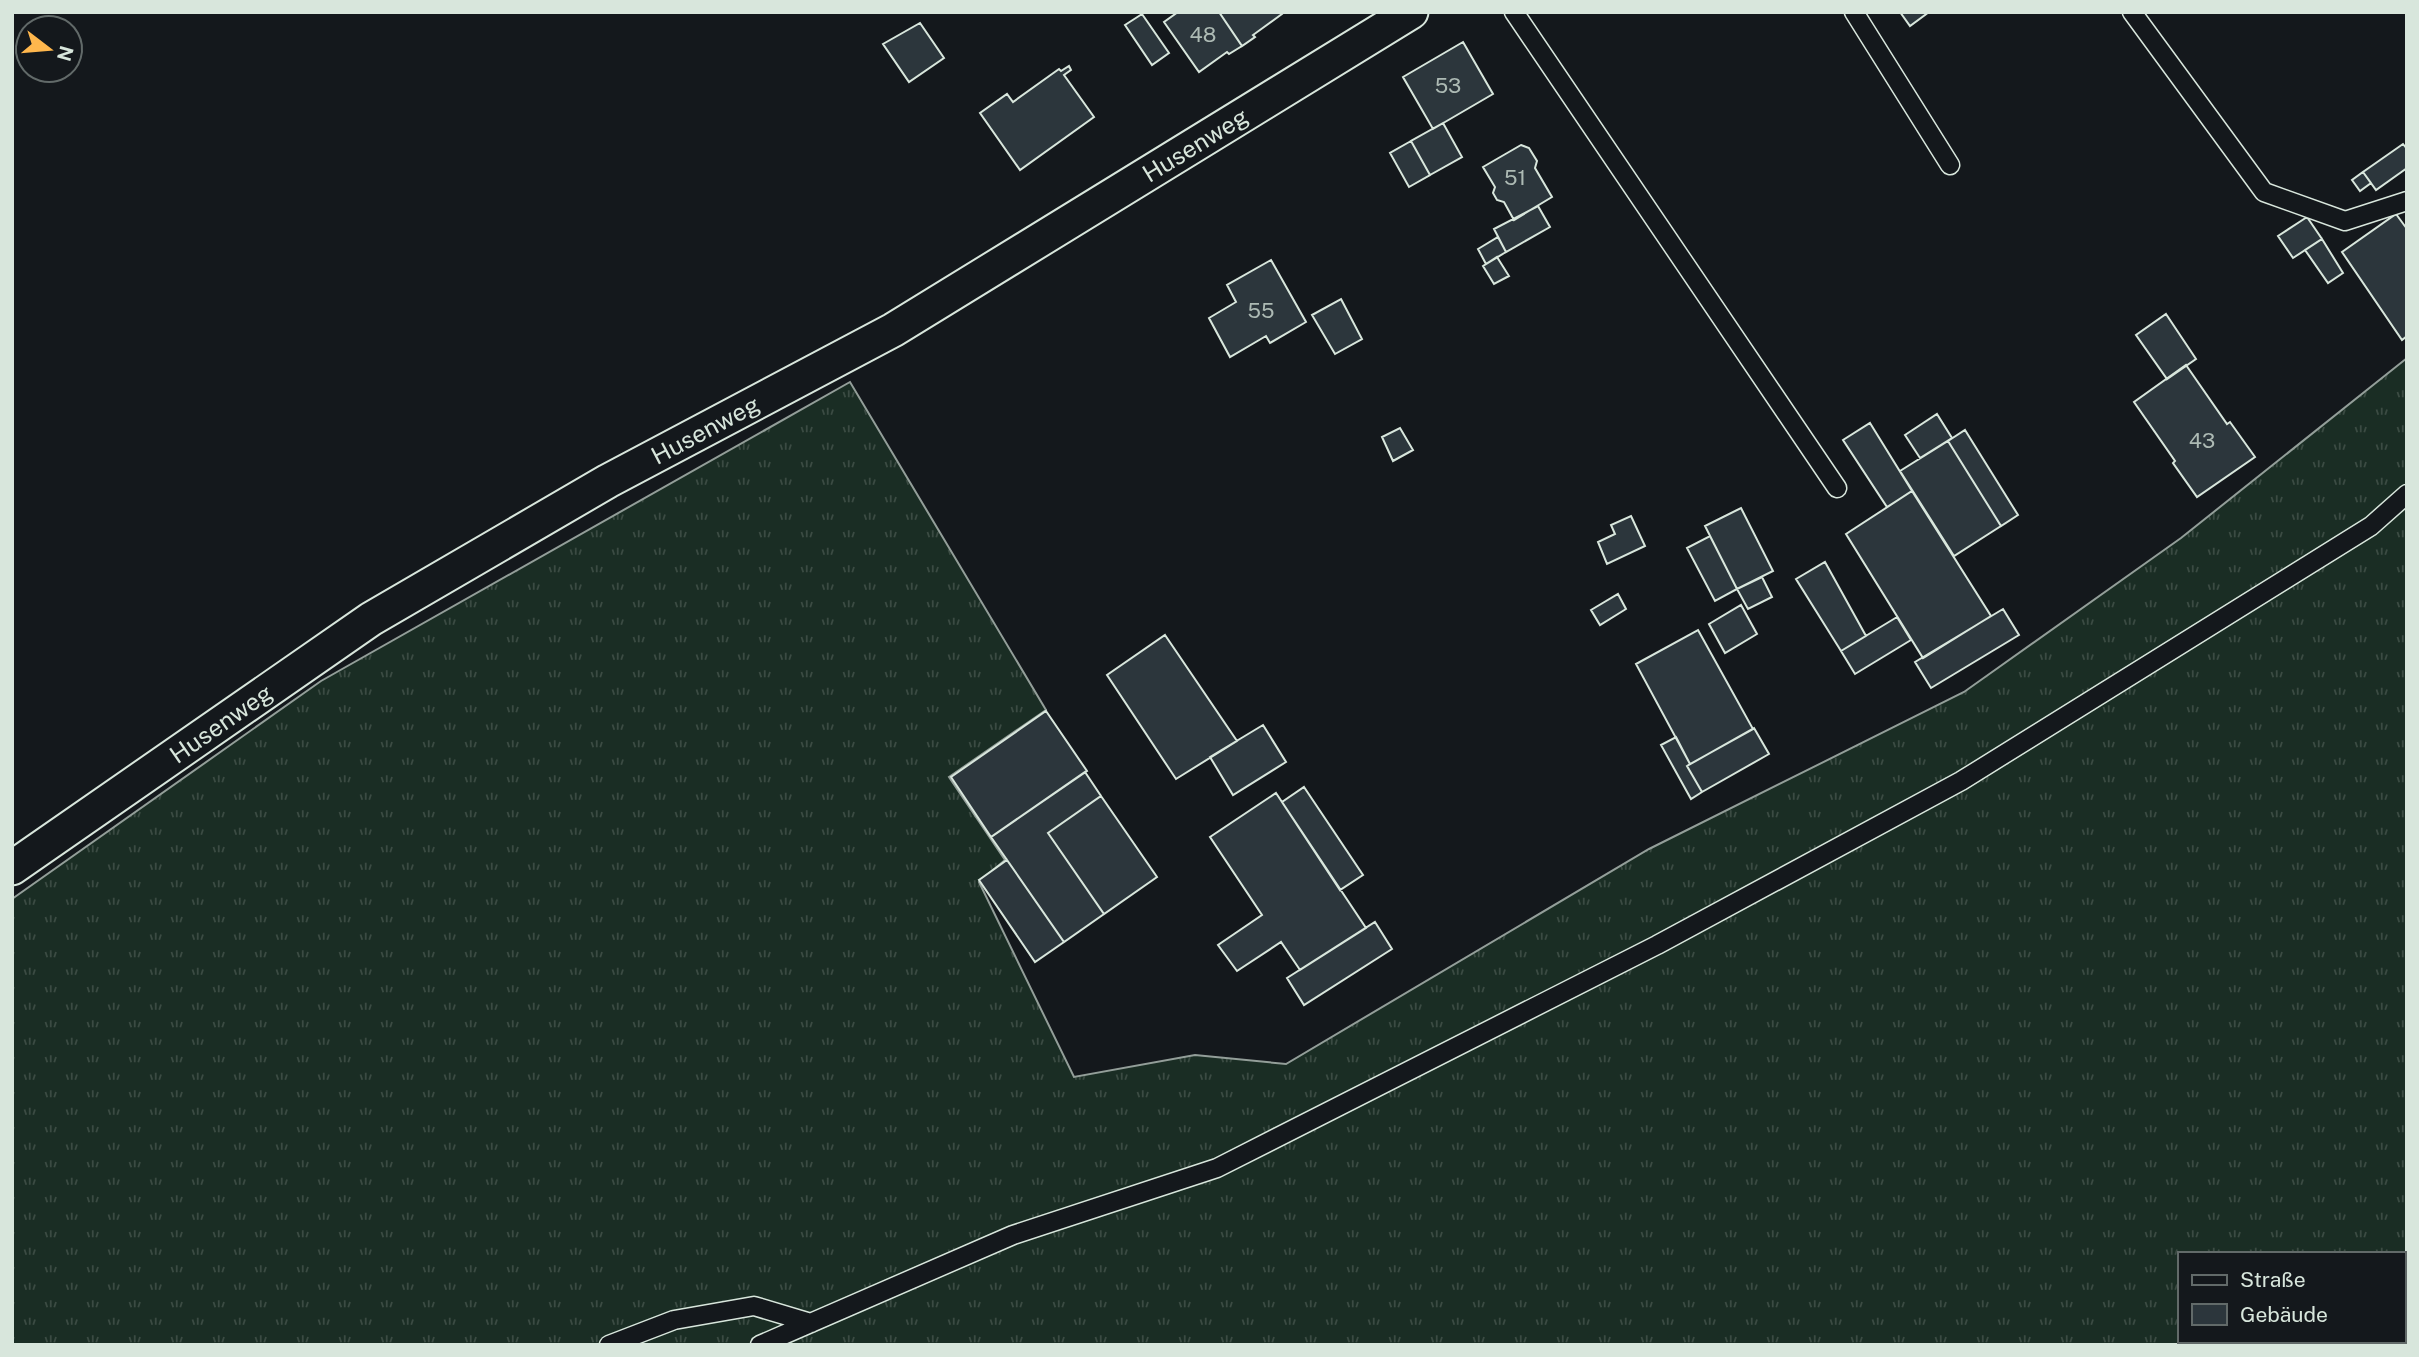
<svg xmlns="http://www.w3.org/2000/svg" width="2419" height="1357" viewBox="0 0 2419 1357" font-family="'Public Sans',sans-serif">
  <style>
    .grass { fill: url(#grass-tufts); stroke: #939e99; stroke-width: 2; fill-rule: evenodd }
    .building { fill: #2c363c; stroke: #d8e6dc; stroke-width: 2 }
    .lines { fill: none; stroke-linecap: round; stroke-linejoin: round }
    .lane-casing { stroke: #d8e6dc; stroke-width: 21 }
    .street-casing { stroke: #d8e6dc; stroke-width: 37 }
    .lane { stroke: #14181c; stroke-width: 18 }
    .street { stroke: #14181c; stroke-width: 33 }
    .labels { text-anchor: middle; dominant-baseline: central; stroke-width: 5; stroke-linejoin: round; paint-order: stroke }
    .number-label { font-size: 21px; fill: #adbab4 }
    .street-label { font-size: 24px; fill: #d8e6dc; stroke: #14181c }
  </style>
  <defs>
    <pattern id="grass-tufts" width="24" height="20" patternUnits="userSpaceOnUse" patternTransform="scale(1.75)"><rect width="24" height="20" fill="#1a2d24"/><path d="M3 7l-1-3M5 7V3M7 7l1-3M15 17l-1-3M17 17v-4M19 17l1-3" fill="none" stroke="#3b4b43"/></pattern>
  </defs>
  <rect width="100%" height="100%" fill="#14181c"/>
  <path class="grass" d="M 2407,358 L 2407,1345 L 12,1345 L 12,899 L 321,681 L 850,382 L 1046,710 L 949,777 L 1005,860 L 979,882 L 1074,1077 L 1195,1055 L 1286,1064 L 1649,849 L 1964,692 L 2181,538 ZM 2179,1254 L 2403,1254 L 2403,1341 L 2179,1341 Z"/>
  <path class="building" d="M 1178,12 L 1219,12 L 1242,46 L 1229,54 L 1227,52 L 1199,72 L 1164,22 Z
    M 1219,12 L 1281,12 L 1282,14 L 1253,35 L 1255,37 L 1242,46 Z
    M 1900,12 L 1929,12 L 1910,26 Z
    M 1142,14 L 1169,53 L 1152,65 L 1125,25 Z
    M 920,23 L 944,58 L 909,82 L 883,44 Z
    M 1463,42 L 1493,94 L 1433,129 L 1403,77 Z
    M 1069,66 L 1071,70 L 1064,75 L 1094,117 L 1020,170 L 980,113 L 1007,94 L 1013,102 L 1059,69 L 1061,71 Z
    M 1443,123 L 1462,157 L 1430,175 L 1411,141 Z
    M 1411,141 L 1430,175 L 1409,187 L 1390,153 Z
    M 2403,144 L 2407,149 L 2407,168 L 2376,190 L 2363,172 Z
    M 1521,145 L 1529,148 L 1537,161 L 1535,168 L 1552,197 L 1514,220 L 1504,202 L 1497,200 L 1493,193 L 1495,187 L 1483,167 Z
    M 2363,172 L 2371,183 L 2360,191 L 2352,180 Z
    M 1538,206 L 1550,227 L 1506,252 L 1494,229 Z
    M 2396,214 L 2407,229 L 2407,336 L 2402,340 L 2342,252 Z
    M 2307,217 L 2322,239 L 2293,258 L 2278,236 Z
    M 1498,237 L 1506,252 L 1486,264 L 1478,249 Z
    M 2322,239 L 2343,273 L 2328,283 L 2305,250 Z
    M 1497,257 L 1509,276 L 1494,284 L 1483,266 Z
    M 1271,260 L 1306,322 L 1270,343 L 1266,336 L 1230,357 L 1209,318 L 1236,302 L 1227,285 Z
    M 1341,299 L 1362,339 L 1335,354 L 1312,315 Z
    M 2166,314 L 2196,359 L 2167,379 L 2136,335 Z
    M 2186,365 L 2227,424 L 2230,422 L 2255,457 L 2197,497 L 2173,463 L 2175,461 L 2134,402 Z
    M 1937,414 L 1952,438 L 1920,458 L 1905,435 Z
    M 1870,423 L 1912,491 L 1887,507 L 1843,440 Z
    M 1400,428 L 1413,450 L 1393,461 L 1382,437 Z
    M 1965,430 L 2018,515 L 2001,526 L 1948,441 Z
    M 1948,441 L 2001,526 L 1954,556 L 1900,471 Z
    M 1912,491 L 1991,616 L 1923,658 L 1846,534 Z
    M 1741,508 L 1773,571 L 1737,589 L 1705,526 Z
    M 1631,516 L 1645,546 L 1607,564 L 1598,542 L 1615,534 L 1611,525 Z
    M 1710,536 L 1737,589 L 1715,601 L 1687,548 Z
    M 1825,562 L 1866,636 L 1841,651 L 1796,579 Z
    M 1762,577 L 1772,597 L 1748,609 L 1737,589 Z
    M 1618,594 L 1626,609 L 1600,625 L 1591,610 Z
    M 1741,605 L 1757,634 L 1725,653 L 1709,624 Z
    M 2003,609 L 2019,635 L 1931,688 L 1915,662 Z
    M 1897,617 L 1911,640 L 1855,674 L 1841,651 Z
    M 1698,630 L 1753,729 L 1690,764 L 1636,664 Z
    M 1165,635 L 1237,741 L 1176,779 L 1107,675 Z
    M 1046,711 L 1087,771 L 991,837 L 951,777 Z
    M 1263,725 L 1286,762 L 1233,795 L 1210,757 Z
    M 1754,728 L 1769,754 L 1702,792 L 1687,766 Z
    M 1676,737 L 1690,764 L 1687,766 L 1702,792 L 1691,799 L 1661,745 Z
    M 1085,772 L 1101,796 L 1048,833 L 1104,914 L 1064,942 L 991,837 Z
    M 1304,787 L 1363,875 L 1340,890 L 1282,802 Z
    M 1276,793 L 1366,928 L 1300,970 L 1281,942 L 1237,971 L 1218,945 L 1262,915 L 1210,837 Z
    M 1101,796 L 1157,877 L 1104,914 L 1048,833 Z
    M 1007,860 L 1064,942 L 1035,962 L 979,880 Z
    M 1375,922 L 1392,949 L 1304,1005 L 1287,978 Z"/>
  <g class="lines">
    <g class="lane-casing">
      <path id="lane" d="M 1514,12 L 1837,488
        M 1854,12 L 1950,165
        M 2132,12 L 2264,192 L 2345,221 L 2407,201
        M 609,1345 L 674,1320 L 754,1306 L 811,1323
        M 760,1345 L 1013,1235 L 1217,1168 L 1657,945 L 1961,781 L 2371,526 L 2407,494"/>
    </g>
    <g class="street-casing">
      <g id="street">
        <path id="s1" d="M 12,868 L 371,619 L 608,481 L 893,330 L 1411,12"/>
      </g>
    </g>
    <use href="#lane" class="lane"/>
    <use href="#street" class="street"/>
  </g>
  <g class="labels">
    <g class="number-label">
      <text x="1203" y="34">48</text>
      <text x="1448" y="85">53</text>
      <text x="1515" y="177">51</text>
      <text x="1261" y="310">55</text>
      <text x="2202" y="440">43</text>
    </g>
    <g class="street-label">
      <text stroke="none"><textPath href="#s1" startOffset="1388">Husenweg</textPath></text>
      <text stroke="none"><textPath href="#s1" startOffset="821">Husenweg</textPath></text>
      <text stroke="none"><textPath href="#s1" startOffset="254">Husenweg</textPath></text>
    </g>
  </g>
  <rect width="2419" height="1357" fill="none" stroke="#d8e6dc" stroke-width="28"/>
  <rect x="2178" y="1252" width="228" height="91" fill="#14181c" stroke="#626a69" stroke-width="2"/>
  <rect x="2192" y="1275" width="35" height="10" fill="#14181c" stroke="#626a69" stroke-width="2"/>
  <text x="2240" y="1287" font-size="21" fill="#d8e6dc">Straße</text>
  <rect x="2192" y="1304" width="35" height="21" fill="#2c363c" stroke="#626a69" stroke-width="2"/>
  <text x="2240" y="1322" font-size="21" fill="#d8e6dc">Gebäude</text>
  <g transform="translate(49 49) rotate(106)"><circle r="33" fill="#14181c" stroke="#626a69" stroke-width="2"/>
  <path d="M0-5L12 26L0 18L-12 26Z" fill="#ffb74d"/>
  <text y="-10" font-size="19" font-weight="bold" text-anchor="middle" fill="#d8e6dc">N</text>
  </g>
</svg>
